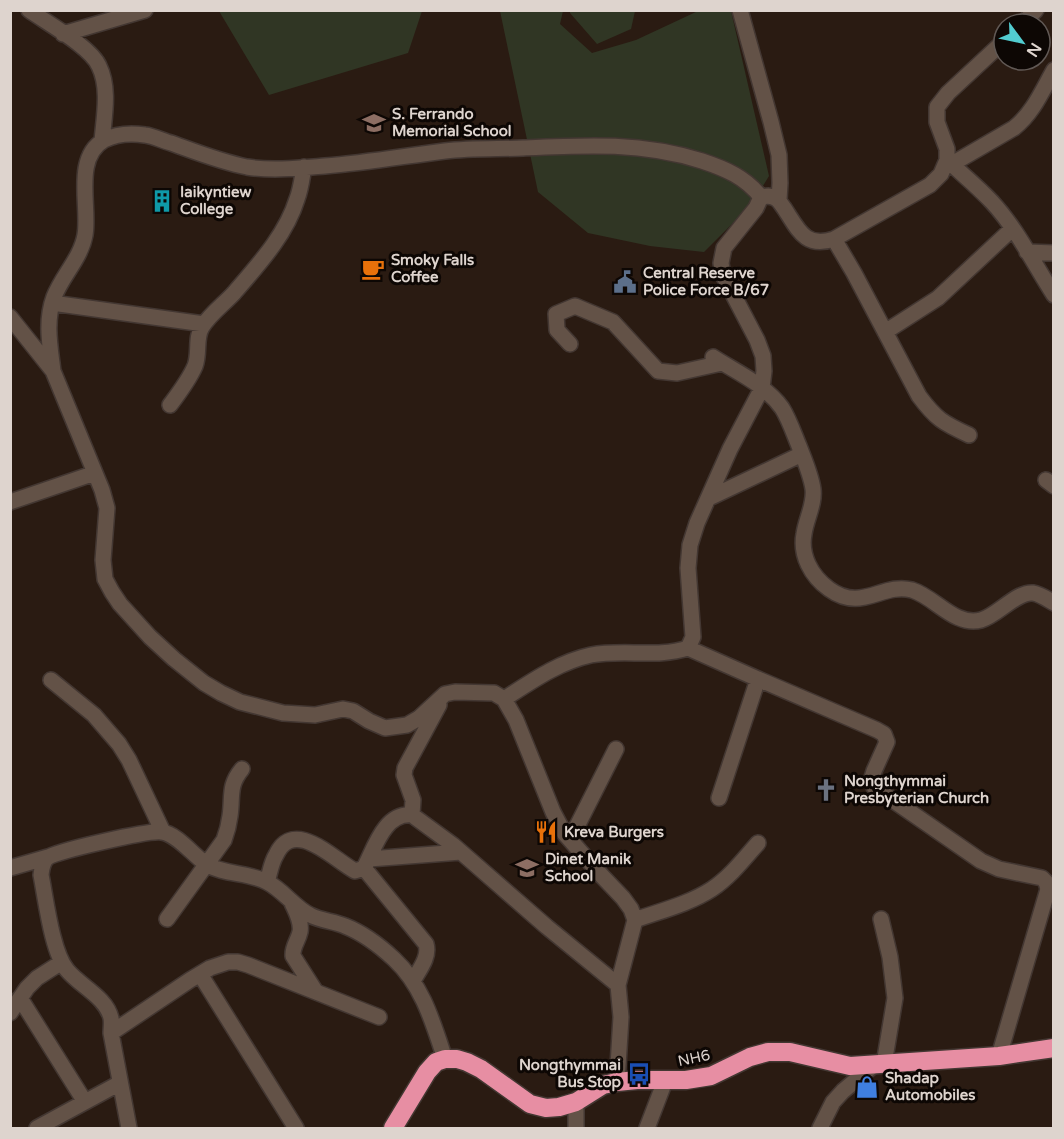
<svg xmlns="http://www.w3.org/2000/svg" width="1064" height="1139" viewBox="0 0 1064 1139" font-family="'Varela Round',sans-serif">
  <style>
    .green { fill: #303624 }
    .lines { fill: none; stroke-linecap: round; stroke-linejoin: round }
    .minor-casing { stroke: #433732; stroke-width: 18 }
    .highway-casing { stroke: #433732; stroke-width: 21 }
    .minor { stroke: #635247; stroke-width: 15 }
    .highway { stroke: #e78ea3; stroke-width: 18 }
    .labels { text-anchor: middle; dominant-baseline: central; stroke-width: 6; stroke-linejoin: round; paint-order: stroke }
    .poi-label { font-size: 15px; font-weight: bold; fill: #ded4ce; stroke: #0d0704; text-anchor: start }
    .street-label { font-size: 15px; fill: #ded4ce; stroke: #0d0704 }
  </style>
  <rect width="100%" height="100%" fill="#2a1b12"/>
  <path class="green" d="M 219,11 L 422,11 L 408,53 L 269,95 Z
    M 500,11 L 563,11 L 560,24 L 592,53 L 636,40 L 698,11 L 731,11 L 769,176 L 752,204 L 704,252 L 650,246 L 588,233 L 538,192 Z
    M 570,11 L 570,10 L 635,11 L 631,29 L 597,44 L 570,13 Z"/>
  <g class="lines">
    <g class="minor-casing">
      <path id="minor" d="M 29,10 C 47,23 91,47 99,66 C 110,88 104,117 102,141
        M 740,10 L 771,122 L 779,155 L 780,183 L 779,200
        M 1022,24 L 1036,10
        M 63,34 L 145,10
        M 947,160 C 962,174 978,187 992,202 C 1017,229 1034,264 1054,295
        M 952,164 L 1014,128 C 1033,113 1042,91 1054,70
        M 761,197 C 766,196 770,195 775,198 C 779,200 781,204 784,208 C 798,229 805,249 834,239 L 930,185 L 941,174 L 947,160 L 947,149 L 937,122 L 937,107 L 948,93 L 1004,41
        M 834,239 L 854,273 L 919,396 C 936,419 943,423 969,435
        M 1027,252 L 1054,253
        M 52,303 L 204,324
        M 10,317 L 53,371 L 102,490 L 107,508 L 103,560 L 105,579 L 112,592 L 120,604 L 150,637 L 174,659 L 204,683 L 221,693 L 240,702 L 283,713 L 315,715 L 343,709 L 353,711 L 369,721 L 385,728 L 407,725 L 419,718 L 445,694 L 455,692 L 494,693 L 504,699 L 516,720 L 553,812 L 564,833 L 602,876 L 623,898 L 631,909 L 635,920 L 618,985 L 621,1017 L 617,1082
        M 885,332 L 938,298 L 1012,229
        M 570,344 L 557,330 L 556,314 L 575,306 L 613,322 L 658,371 L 677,373 L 722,363
        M 713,357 C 736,372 766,385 782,408 C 789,419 794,434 799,446 C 804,459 811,475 813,489 C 815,504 806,519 804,534 C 800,555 811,576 829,589 C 862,613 882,582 912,590 C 935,597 955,627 981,620 C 997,616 1017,591 1033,593 C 1040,594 1047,599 1054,603
        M 53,371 C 50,346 45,321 54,297 C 62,276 81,258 85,235 C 90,207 73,158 104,140 C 116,134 132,133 145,135 C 154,136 163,141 171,143 C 196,152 221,162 247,167 C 272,171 300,168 325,166 C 365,163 405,156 445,151 C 471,148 497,149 523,148 C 586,145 642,142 702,161 C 726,169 745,177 761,197 L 756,208 L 724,248 L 721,263 L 723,275 L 757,340 L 763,356 L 764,371 L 762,388 L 730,449 L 697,523 L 690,545 L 688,568 L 693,637 L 688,648 C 658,658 623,649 591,655 C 559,662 532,681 504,699
        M 170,405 C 179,393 189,380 195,366 C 200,353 195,338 202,327 C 210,314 224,304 234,293 C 258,265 286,235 297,199 C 301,189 302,178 304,167
        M 1046,480 L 1054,486
        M 709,498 L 802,454
        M 10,502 L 95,473
        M 688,648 L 758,679 L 877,730 L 884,734 L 887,742 L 874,771 L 871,781 L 874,787 L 981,861 L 999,869 L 1042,878 L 1046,882 L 1048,889 L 999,1056
        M 51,680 L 94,715 L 119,744 L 129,760 L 163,832
        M 719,798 L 758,679
        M 412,815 L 413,800 L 404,775 L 405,768 L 439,705
        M 570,840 L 616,749
        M 369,859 L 461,852
        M 10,868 L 48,857
        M 364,868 L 426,944 C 430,957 419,970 413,981
        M 267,882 C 270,873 271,863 276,855 C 294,817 333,859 355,871 L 364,868 C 374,850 384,812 412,815 L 453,845 L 547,927 L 618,985
        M 292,903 C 296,912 302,922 300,932 C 298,941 292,947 293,956 L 316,992
        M 167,919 L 224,840 C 227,832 229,824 230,816 C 233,796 228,786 242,769
        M 881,919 L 890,957 L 895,998 L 884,1064
        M 635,920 C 660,911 689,904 712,889 C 730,877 744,859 758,843
        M 200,974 L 296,1128
        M 20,998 L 85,1102
        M 10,1013 L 27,988 L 37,978 L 62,962
        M 111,1033 L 190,980 L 210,968 L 228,962 L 238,962 L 248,965 L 379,1017
        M 576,1102 L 576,1128
        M 37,1128 L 120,1083
        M 129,1128 L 111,1033 C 111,1028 112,1023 111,1018 C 106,997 80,986 67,970 C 52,952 46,900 41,875 C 42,868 42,863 47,858 C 56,851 149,830 162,832 C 177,834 193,855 206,864 C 224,875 248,872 267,882 C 283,890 294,907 310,915 C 321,921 334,921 345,926 C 363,933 380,946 394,959 C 423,986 433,1023 445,1059
        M 647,1128 L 665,1081
        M 820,1128 L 833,1102 L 843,1091 L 875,1064"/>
    </g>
    <g class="highway-casing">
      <path id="highway" d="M 393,1128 L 427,1072 L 436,1062 L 445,1059 L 457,1059 L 467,1062 L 481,1069 L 530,1104 L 546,1108 L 559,1107 L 576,1102 L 603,1085 L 617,1082 L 637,1080 L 686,1080 L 711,1076 L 750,1057 L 768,1052 L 790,1052 L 850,1066 L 999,1056 L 1054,1048"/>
    </g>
    <use href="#minor" class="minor"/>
    <use href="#highway" class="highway"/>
  </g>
  <defs>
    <g id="school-bare" transform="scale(1.8)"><path d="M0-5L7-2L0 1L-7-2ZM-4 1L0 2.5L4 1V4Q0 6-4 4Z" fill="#8d6e63" stroke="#0d0704" stroke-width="2.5" paint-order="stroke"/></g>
    <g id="building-bare" transform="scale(1.8)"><path d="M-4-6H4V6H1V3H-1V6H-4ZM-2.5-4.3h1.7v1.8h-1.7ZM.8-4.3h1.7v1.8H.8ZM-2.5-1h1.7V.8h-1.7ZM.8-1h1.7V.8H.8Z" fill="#0f9aa8" stroke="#0d0704" stroke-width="2.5" paint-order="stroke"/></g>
    <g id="cafe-bare" transform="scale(1.8)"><path d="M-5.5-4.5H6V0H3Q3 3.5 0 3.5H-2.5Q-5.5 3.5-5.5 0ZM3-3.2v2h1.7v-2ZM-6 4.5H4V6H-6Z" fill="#e8710a" stroke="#0d0704" stroke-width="2.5" paint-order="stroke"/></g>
    <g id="civic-bare" transform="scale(1.8)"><path d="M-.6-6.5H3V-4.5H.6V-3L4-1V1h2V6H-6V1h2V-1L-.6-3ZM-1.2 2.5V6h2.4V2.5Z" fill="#5c6f8a" stroke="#0d0704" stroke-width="2.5" paint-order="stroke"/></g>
    <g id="church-bare" transform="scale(1.8)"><path d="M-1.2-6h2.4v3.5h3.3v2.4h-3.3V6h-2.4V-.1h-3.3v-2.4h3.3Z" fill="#6b7280" stroke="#0d0704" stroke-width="2.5" paint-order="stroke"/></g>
    <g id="restaurant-bare" transform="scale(1.8)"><path d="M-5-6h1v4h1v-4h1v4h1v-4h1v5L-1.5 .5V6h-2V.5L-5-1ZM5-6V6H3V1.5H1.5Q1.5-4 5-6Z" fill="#e8710a" stroke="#0d0704" stroke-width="2.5" paint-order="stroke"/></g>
    <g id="bus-bare" transform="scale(1.8)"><path d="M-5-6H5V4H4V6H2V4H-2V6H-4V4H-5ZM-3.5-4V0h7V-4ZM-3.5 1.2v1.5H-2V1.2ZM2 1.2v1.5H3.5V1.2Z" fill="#1a4fb4" stroke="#0d0704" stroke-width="2.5" paint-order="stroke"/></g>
    <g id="shop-bare" transform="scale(1.8)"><path d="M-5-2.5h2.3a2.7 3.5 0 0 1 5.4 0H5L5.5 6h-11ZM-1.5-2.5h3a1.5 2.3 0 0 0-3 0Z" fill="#3f7fe0" stroke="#0d0704" stroke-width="2.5" paint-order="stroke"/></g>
  </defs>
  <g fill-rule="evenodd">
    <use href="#school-bare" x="374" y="123"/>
    <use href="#building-bare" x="162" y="201"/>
    <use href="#cafe-bare" x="373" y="269"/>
    <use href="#civic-bare" x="625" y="282"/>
    <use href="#church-bare" x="826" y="790"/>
    <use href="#restaurant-bare" x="546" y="832"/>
    <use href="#school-bare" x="527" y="868"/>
    <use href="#bus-bare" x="639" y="1074"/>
    <use href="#shop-bare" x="867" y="1087"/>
  </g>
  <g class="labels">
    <g class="poi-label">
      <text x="392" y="114">S. Ferrando<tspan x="392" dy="17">Memorial School</tspan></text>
      <text x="180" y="192">Iaikyntiew<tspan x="180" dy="17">College</tspan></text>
      <text x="391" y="260">Smoky Falls<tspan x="391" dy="17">Coffee</tspan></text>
      <text x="643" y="273">Central Reserve<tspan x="643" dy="17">Police Force B/67</tspan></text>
      <text x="844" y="781">Nongthymmai<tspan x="844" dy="17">Presbyterian Church</tspan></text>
      <text x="564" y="832">Kreva Burgers</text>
      <text x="545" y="859">Dinet Manik<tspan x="545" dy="17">School</tspan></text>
      <text x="621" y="1065" text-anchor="end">Nongthymmai<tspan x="621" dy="17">Bus Stop</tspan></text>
      <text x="885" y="1078">Shadap<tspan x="885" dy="17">Automobiles</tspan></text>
    </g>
    <g class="street-label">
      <text transform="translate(694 1058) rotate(-12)">NH6</text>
    </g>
  </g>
  <rect width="1064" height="1139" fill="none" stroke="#ded4ce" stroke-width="24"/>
  <g transform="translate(1022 42) rotate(123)"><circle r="28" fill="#0d0704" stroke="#615955" stroke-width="1.5"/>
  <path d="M0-4.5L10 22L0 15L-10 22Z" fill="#52ccd0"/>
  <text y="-9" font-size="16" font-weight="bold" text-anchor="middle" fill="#ded4ce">N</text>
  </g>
</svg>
